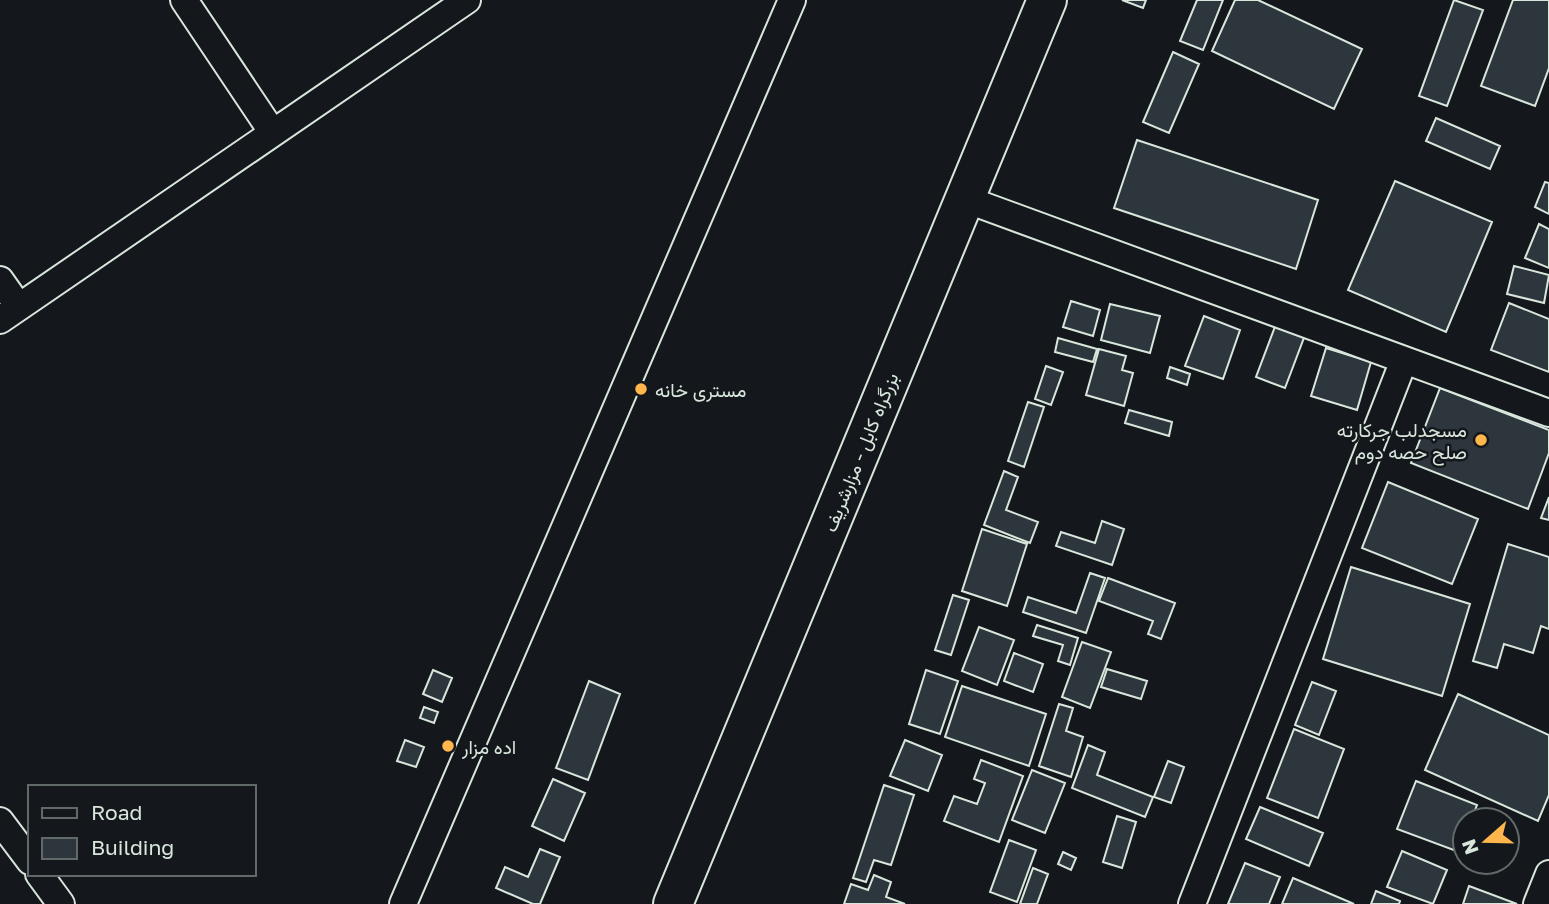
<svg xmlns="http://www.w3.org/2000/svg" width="1549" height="904" viewBox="0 0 1549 904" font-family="'Golos Text',Vazirmatn,sans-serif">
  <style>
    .building { fill: #2c363c; stroke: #d8e6dc; stroke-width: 2 }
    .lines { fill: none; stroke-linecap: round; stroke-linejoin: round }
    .street-casing { stroke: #d8e6dc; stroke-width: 30 }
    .highway-casing { stroke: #d8e6dc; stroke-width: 42 }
    .street { stroke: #14181c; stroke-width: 26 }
    .highway { stroke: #14181c; stroke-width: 38 }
    .poi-dot { fill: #ffb74d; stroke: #14181c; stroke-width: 2.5 }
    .labels { text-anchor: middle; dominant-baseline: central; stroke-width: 5; stroke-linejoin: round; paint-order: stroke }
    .poi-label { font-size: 19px; fill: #d8e6dc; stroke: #14181c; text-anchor: start }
    .street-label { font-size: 19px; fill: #d8e6dc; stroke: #14181c }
  </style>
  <rect width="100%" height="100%" fill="#14181c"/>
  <path class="building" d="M 1122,0 L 1146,0 L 1143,8 Z
    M 1197,0 L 1223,0 L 1203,50 L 1180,41 Z
    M 1235,0 L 1258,0 L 1362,49 L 1334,109 L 1212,51 Z
    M 1454,0 L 1483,10 L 1447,106 L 1419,96 Z
    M 1513,0 L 1549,0 L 1549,68 L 1535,106 L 1481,86 Z
    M 1173,52 L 1199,64 L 1169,133 L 1143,122 Z
    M 1436,118 L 1500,146 L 1490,169 L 1426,141 Z
    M 1137,140 L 1318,200 L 1296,269 L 1114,208 Z
    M 1395,181 L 1492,222 L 1446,332 L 1348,290 Z
    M 1545,182 L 1549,183 L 1549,214 L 1535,207 Z
    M 1539,224 L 1549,229 L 1549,268 L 1525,258 Z
    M 1514,266 L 1549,275 L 1544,303 L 1507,294 Z
    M 1071,301 L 1100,310 L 1093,336 L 1063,327 Z
    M 1509,303 L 1549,319 L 1549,372 L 1491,350 Z
    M 1110,304 L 1160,316 L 1150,353 L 1101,340 Z
    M 1204,316 L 1240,330 L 1223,379 L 1185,366 Z
    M 1276,324 L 1305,335 L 1285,388 L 1256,377 Z
    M 1058,338 L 1097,349 L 1093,362 L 1055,352 Z
    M 1326,348 L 1371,362 L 1357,410 L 1311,396 Z
    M 1099,349 L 1126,356 L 1122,370 L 1133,373 L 1124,406 L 1086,395 Z
    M 1046,366 L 1063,372 L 1051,405 L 1035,399 Z
    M 1170,367 L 1190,374 L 1187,385 L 1167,378 Z
    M 1440,388 L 1549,430 L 1549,453 L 1528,509 L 1411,463 Z
    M 1028,402 L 1044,407 L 1024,467 L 1008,461 Z
    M 1129,410 L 1172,422 L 1169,436 L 1125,423 Z
    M 1004,471 L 1018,477 L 1006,510 L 1038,522 L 1030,543 L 984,525 Z
    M 1388,482 L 1478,519 L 1452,584 L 1362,548 Z
    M 1549,497 L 1549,520 L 1541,518 Z
    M 1102,521 L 1124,529 L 1112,565 L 1056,546 L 1061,532 L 1095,543 Z
    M 982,529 L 1027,544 L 1007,606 L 962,591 Z
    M 1508,544 L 1549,557 L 1549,629 L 1541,626 L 1533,653 L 1504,644 L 1497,668 L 1473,661 Z
    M 1351,567 L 1470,604 L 1442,696 L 1323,659 Z
    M 1090,573 L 1105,578 L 1086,633 L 1023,612 L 1028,597 L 1076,613 Z
    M 1108,578 L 1175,603 L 1161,639 L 1148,634 L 1153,621 L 1099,601 Z
    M 953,595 L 969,600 L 951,655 L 935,650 Z
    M 1037,625 L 1078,638 L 1070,665 L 1058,661 L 1063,645 L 1033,636 Z
    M 979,627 L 1014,640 L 997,685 L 962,671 Z
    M 1082,642 L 1111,652 L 1090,708 L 1062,697 Z
    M 1014,653 L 1043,664 L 1033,692 L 1004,681 Z
    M 1107,669 L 1147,681 L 1141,699 L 1101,687 Z
    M 433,670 L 452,678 L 442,702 L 423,694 Z
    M 926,670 L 958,681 L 940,734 L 909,724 Z
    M 589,681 L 620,694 L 588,780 L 556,768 Z
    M 1312,682 L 1336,691 L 1319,735 L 1295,725 Z
    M 962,686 L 1046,714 L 1029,766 L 945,737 Z
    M 1458,694 L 1549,735 L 1549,795 L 1538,821 L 1425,770 Z
    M 1059,704 L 1073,708 L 1066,731 L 1083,737 L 1071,777 L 1039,766 Z
    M 424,707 L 438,712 L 434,723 L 420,718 Z
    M 1294,729 L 1344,749 L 1318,818 L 1267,798 Z
    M 405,740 L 424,747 L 416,767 L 397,761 Z
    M 905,740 L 942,755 L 928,791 L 890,776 Z
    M 1088,745 L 1105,752 L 1097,775 L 1153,797 L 1145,817 L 1072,788 Z
    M 981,760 L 1023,776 L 999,842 L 944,821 L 954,796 L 977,804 L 985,783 L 974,779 Z
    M 1168,761 L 1184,767 L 1171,803 L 1154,797 Z
    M 1032,770 L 1065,783 L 1045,833 L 1012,820 Z
    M 553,779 L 585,793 L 564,841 L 532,826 Z
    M 1416,781 L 1477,805 L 1471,820 L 1465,820 L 1465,835 L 1459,852 L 1397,829 Z
    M 884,785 L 914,795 L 891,865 L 874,860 L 866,882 L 853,878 Z
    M 1260,807 L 1323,833 L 1309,866 L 1246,839 Z
    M 1117,816 L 1136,822 L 1122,868 L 1103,862 Z
    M 1009,840 L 1036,850 L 1017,902 L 990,892 Z
    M 540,849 L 560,857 L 540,904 L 533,904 L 496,888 L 505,867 L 528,877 Z
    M 1402,851 L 1447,870 L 1433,904 L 1387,887 Z
    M 1063,852 L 1076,858 L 1071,870 L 1058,864 Z
    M 1245,863 L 1280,877 L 1269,904 L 1228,904 Z
    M 1033,868 L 1048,874 L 1037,904 L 1020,904 Z
    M 874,875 L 891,882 L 886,897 L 905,904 L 844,904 L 851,884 L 868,890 Z
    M 1293,878 L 1354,904 L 1282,904 Z
    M 1469,886 L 1517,904 L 1463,904 Z
    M 1376,891 L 1400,901 L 1399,904 L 1371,904 Z"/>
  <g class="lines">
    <g class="street-casing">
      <path id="street" d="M 184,0 L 273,133
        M 965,199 L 1549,413
        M 0,280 L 19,307
        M 0,320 L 467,0
        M 0,821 L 30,861
        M 39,874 L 61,904
        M 403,904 L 792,0
        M 1192,904 L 1404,360
        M 1537,904 L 1549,874"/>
    </g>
    <g class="highway-casing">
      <path id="highway" d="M 673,904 L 1047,0"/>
    </g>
    <use href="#street" class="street"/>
    <use href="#highway" class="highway"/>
  </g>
  <g class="poi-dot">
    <circle cx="641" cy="389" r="7"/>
    <circle cx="1481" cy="440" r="7"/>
    <circle cx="448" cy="746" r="7"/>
  </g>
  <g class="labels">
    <g class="poi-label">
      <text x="655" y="389">مستری خانه</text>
      <text x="1467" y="429" text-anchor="end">مسجدلب جرکارته<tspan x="1467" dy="22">صلح حصه دوم</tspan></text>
      <text x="462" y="746">اده مزار</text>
    </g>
    <g class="street-label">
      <text transform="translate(860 452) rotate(-68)">بزرگراه کابل - مزارشریف</text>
    </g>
  </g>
  <rect x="28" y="785" width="228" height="91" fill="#14181c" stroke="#626a69" stroke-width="2"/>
  <rect x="42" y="808" width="35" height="10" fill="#14181c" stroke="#626a69" stroke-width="2"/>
  <text x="91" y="820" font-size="21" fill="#d8e6dc">Road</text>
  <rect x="42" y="838" width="35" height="21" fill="#2c363c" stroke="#626a69" stroke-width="2"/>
  <text x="91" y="855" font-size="21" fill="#d8e6dc">Building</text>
  <g transform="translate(1486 841) rotate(250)"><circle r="33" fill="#14181c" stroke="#626a69" stroke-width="2"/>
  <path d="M0-5L12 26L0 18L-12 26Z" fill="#ffb74d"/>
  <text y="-10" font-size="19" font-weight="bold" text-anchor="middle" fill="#d8e6dc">N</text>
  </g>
</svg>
